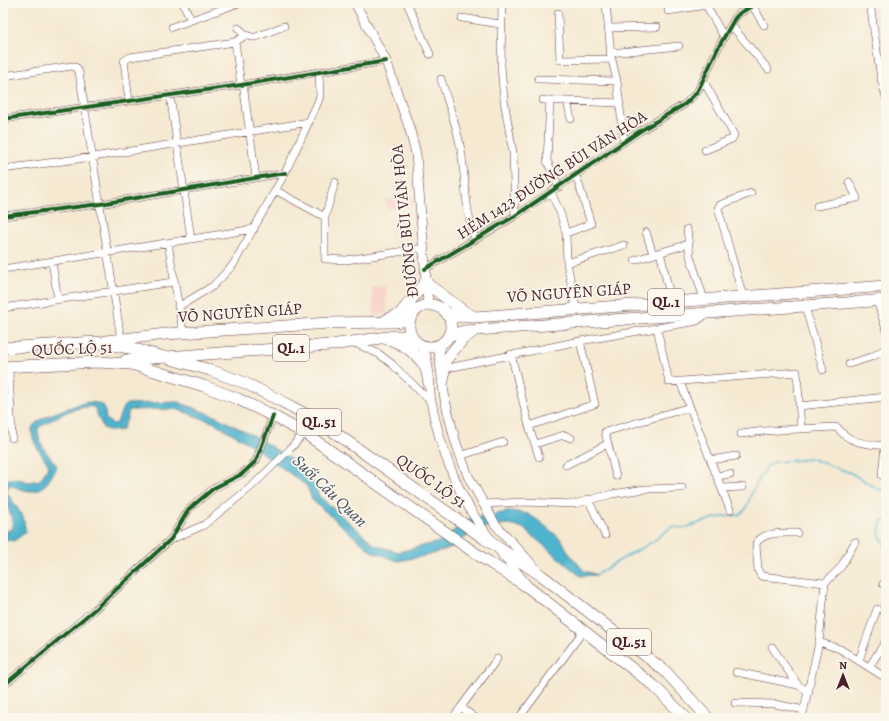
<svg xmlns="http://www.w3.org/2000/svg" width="889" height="721" viewBox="0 0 889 721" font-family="Alegreya,serif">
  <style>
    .built { fill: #f7d1c7 }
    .water { fill: #4fb4ce; stroke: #4c6a7c }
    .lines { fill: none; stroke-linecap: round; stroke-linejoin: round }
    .stream { stroke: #4fb4ce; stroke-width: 1.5 }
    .minor-casing { stroke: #643d44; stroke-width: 8 }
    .major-casing { stroke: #643d44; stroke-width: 10 }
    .highway-casing { stroke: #643d44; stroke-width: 12 }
    .minor { stroke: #fff; stroke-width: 7 }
    .major { stroke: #fff; stroke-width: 9 }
    .highway { stroke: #fff; stroke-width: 11 }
    .cycleway-casing { stroke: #fbf7ec; stroke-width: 6 }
    .cycleway { stroke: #1b5e20; stroke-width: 4 }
    .labels { text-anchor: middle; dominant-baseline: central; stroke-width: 3.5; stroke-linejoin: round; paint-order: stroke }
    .shield { fill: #fbf7ec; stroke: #7f6065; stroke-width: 1 }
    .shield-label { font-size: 15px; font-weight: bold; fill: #4a1f2b }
    .street-label { font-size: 16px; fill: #4a1f2b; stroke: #fbf7ec }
    .water-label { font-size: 17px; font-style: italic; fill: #4c5364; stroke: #fbf7ec }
  </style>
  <rect width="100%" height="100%" fill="#fbf7ec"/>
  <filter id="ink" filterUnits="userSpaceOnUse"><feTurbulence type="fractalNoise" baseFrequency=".025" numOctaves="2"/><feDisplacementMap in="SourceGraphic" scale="8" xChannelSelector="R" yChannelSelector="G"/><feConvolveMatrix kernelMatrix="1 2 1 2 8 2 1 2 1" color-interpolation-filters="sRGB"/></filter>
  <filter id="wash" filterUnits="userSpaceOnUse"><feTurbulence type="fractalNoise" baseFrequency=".012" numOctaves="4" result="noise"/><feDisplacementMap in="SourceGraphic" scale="16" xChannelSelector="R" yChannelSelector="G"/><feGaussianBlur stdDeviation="0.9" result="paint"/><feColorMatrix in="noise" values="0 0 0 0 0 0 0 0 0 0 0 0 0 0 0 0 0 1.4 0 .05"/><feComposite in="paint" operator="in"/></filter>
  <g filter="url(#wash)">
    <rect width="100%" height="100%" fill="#f5e9d2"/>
    <path class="built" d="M 416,196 L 417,206 L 387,209 L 385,199 Z
      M 386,286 L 387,315 L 374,316 L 372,287 Z"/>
    <path class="water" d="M 87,402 L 97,403 L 104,406 L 106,419 L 112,424 L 117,423 L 123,407 L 127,404 L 178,402 L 217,417 L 256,437 L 294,461 L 311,477 L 319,496 L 375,545 L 398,552 L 439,542 L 469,519 L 512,511 L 528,514 L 539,521 L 562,540 L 568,552 L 584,571 L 598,575 L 580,576 L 523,528 L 508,524 L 479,528 L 452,547 L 430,555 L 398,561 L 371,551 L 312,500 L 307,486 L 251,445 L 215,423 L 176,409 L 129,410 L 127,419 L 122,430 L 111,431 L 103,428 L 94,407 C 75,405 54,418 38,428 C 37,444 48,454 57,466 C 52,476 45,491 31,491 C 24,491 16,487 9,485 L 7,492 L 23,517 L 26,532 L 14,541 L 3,539 L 3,532 L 13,529 C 13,513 0,496 5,480 L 16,478 L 28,482 L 40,480 L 49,466 C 43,455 31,443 32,429 C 33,418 77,405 87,402 Z"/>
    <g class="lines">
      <path class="stream" d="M 886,520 L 881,521 L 879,534 L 886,547
        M 596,575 L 615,563 L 654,541 L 671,527 L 684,528 L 715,518 L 739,515 L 746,509 L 752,492 L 767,466 L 775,462 L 812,459 L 851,473 L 878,489 L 886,491"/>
    </g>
  </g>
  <g filter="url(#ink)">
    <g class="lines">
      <g class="minor-casing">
        <path id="minor" d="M 183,3 L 191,20
          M 407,3 L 430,54
          M 502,3 L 501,66 L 504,100 L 513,153 L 515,216
          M 606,3 L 611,56 L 617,81 L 624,142
          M 870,3 L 881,79 L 886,97
          M 752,5 L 764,25
          M 668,11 L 706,5 L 724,37
          M 558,13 L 560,60 L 611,59
          M 462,18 L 500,24
          M 731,25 L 768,69
          M 172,27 L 239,3
          M 608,28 L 657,27
          M 243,34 L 252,37 L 256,37 L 284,26
          M 235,42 L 243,37 L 242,31 L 238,28
          M 610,53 L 679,46
          M 3,76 L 72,66 L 77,68 L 79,72 L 121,339
          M 441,79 C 448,104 459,130 462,157 C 466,186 465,210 475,239
          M 538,79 L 617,81
          M 703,80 L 734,135 L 732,139 L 705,150
          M 243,84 L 256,178
          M 170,95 L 191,239
          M 543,100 L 619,103
          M 550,100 L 547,161 L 559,187
          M 129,101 L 124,61 L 130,57 L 235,42 L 241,85
          M 567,101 L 571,119
          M 3,119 L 241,85 L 386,61
          M 3,169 L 93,157 L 309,122
          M 275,190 L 325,217 L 325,259 L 346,260 L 424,248
          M 551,192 L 561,215 L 566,233 L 567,263 L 576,309
          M 817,206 L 857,198 L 849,182
          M 3,216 L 100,204 L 285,173
          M 325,217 L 335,182
          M 687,229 L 690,256 L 704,299
          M 646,232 L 653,254
          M 566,233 L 591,224 L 576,175
          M 168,243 L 183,332
          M 660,252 L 669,291 L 669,302
          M 635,260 L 688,244
          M 52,262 L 58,300
          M 567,263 L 624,245
          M 3,269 L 254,229
          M 425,269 L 515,216 L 640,131 L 685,104 L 697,92 L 702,82 L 718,48 L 735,18 L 740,13 L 757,3
          M 743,297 L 718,208 L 720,205 L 751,193
          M 877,301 L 886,329
          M 805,306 L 823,370
          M 178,307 L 213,286 L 233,265 L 285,173 L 318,102 L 320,96 L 319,72
          M 3,308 L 173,282
          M 657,328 L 669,382 L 797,372 L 801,428
          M 355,343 L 379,354 L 392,364 L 431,402
          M 511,354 L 529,426 L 595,404 L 580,341
          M 849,364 L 874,356 L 886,348
          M 443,369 L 580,341 L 692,322 L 697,321 L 708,313
          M 9,371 L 12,438
          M 680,382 L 730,510
          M 799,406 L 886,397
          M 529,426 L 539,457
          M 741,434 L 764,431 L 834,427 L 838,428 C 849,444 868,444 886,446
          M 535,444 L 564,435 L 571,438
          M 460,456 L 503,442
          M 711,460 L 736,456
          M 566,465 L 607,444
          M 882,475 L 885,446
          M 616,476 L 605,432 L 690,407
          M 718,476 L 730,474
          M 722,488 L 743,487
          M 588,499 L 605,535
          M 483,504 L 524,502 L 574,504 L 612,494 L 645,489 L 682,488
          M 797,533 C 785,533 762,531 756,544 L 758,570 L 761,576 L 825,583 L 819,642 L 802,718
          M 172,539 L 204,525 L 252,486 L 290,449 L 304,433
          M 825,583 L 841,567 L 855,542
          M 883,584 L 886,586
          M 819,642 L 840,649 L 886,678
          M 772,647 L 798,685 L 809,692
          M 859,660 L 877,609
          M 869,667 L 886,641
          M 736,672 L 798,685
          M 3,686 L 95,609 L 157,552 L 171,539 L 189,509 L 214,488 L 242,474 L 256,461 L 273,416
          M 735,703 L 775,704 L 804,710
          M 461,707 L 497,659
          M 453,718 L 461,707 L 475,718
          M 519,718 L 584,630"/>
      </g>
      <g class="major-casing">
        <path id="major" d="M 355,3 L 386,61 L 410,130 L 416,154 L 428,304
          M 441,344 L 439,354 L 445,400 L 455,440 L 468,476 L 495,524 L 535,568
          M 421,345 C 431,360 428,384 431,401 C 440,450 460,501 491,540
          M 499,550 L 526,584"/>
      </g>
      <g class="highway-casing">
        <path id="highway" d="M 426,283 L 465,312 L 473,316
          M409 326a21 21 0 1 1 42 0a21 21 0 1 1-42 0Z
          M 447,313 L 455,317 L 475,317 L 886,286
          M 386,320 L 400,314 L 426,281
          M 448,336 L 464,331 L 886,300
          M 386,339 C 400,341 416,353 424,365 C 427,370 428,378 429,383
          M 106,341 L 166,334 L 329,323 L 394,322 L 402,321 L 410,317
          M 3,348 L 96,342 L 135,349 L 210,370 L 245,383 L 281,401 L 320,422 L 485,539 L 541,575 L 665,671 L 708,718
          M 126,360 L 330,345 L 395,336 L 404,336 L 414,340
          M 3,367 L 97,362 L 131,364 L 204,386 L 238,399 L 273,416 L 309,436 L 475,553 L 529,588 L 653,685 L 686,718
          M 443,382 L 445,361 L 463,339 L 474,331"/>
      </g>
      <use href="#minor" class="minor"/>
      <use href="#major" class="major"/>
      <use href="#highway" class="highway"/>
      <g class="cycleway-casing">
        <path id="cycleway" d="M 3,119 L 241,85 L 386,61
          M 3,216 L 100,204 L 285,173
          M 425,269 L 515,216 L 640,131 L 685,104 L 697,92 L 702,82 L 718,48 L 735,18 L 740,13 L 757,3
          M 3,686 L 95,609 L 157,552 L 171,539 L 189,509 L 214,488 L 242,474 L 256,461 L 273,416"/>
      </g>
      <use href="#cycleway" class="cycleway"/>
    </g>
  </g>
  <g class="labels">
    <g class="shield">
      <rect x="648" y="289" width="36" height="26" rx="3"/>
      <rect x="273" y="335" width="36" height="26" rx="3"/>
      <rect x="297" y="409" width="44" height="26" rx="3"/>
      <rect x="607" y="629" width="44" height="26" rx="3"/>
    </g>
    <g class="shield-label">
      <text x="666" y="302">QL.1</text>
      <text x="291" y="348">QL.1</text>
      <text x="319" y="422">QL.51</text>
      <text x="629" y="642">QL.51</text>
    </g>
    <g class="street-label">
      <text transform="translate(552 175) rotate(-33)">HẺM 1423 ĐƯỜNG BÙI VĂN HÒA</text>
      <text transform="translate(405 221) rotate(-96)">ĐƯỜNG BÙI VĂN HÒA</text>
      <text transform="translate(569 293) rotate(-4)">VÕ NGUYÊN GIÁP</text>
      <text transform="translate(240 313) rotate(-4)">VÕ NGUYÊN GIÁP</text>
      <text transform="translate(72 349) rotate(-2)">QUỐC LỘ 51</text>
      <text transform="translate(431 481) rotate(35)">QUỐC LỘ 51</text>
    </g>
    <g class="water-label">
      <text transform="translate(330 491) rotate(44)">Suối Cầu Quan</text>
    </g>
  </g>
  <rect width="889" height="721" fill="none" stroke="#fbf7ec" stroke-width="16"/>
  <g transform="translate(843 675)" stroke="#fbf7ec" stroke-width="3" paint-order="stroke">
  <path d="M0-3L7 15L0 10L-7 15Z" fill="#4a1f2b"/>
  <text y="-6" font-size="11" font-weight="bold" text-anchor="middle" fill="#4a1f2b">N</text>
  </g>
</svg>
